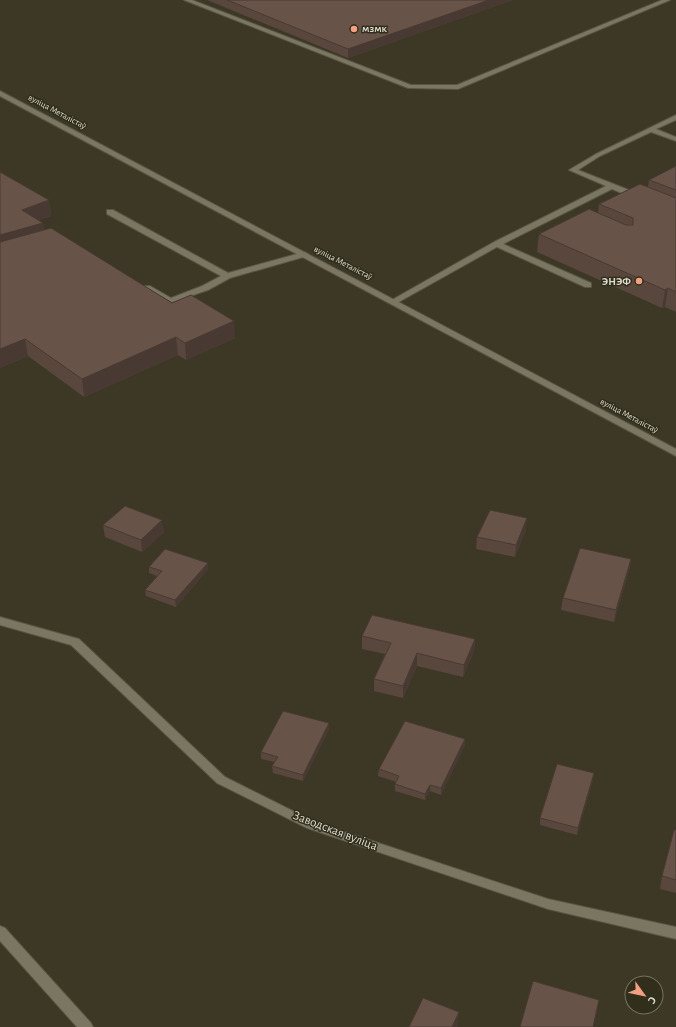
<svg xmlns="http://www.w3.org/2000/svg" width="676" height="1027" viewBox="0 0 676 1027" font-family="'Alegreya Sans',sans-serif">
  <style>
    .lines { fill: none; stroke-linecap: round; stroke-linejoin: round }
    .lane-casing { stroke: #575443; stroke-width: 2 }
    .street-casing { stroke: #575443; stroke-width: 2 }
    .lane { fill: #7a7661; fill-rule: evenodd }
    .street { fill: #7a7661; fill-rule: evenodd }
    .wall { fill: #59473e }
    .shaded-wall { fill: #483a32 }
    .building { fill: #675348; stroke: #483a32 }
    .poi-dot { fill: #f39f83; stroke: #312e1b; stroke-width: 1.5 }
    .labels { text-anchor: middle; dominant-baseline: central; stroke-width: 3; stroke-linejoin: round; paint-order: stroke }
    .far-poi-label { font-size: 9px; font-weight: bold; fill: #dddbd0; stroke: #312e1b; text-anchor: start }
    .far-street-label { font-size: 9px; fill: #dddbd0; stroke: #312e1b }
    .poi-label { font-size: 11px; font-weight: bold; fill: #dddbd0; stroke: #312e1b; text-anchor: end }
    .near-street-label { font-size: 13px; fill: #dddbd0; stroke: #312e1b }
  </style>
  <rect width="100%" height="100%" fill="#3c3825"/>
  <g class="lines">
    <g class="lane-casing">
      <path id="lane" d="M 184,0 L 192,0 L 411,85 L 457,85 L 662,0 L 670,0 L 458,89 L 408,88 Z
        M 676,115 L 676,120 L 656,129 L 676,137 L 676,141 L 651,132 L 600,156 L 578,170 L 639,194 L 639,198 L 633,198 L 612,189 L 503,244 L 591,283 L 591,287 L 585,287 L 497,247 L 397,303 L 394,303 L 390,301 L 494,242 L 606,186 L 569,170 L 596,154 Z
        M 107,210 L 113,210 L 228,273 L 304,252 L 308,254 L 307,256 L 230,278 L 208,290 L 170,303 L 143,288 L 144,286 L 150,286 L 171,298 L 202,286 L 221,276 L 107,214 Z
        M 0,926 L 5,928 L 91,1023 L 93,1027 L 77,1027 L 0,941 Z"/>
    </g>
    <g class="street-casing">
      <path id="street" d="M 0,91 L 676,449 L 676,456 L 0,96 Z
        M 0,617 L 79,639 L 225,777 L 315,822 L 548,899 L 676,927 L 676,939 L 548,909 L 307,828 L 217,783 L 71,645 L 0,625 Z"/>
    </g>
    <use href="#lane" class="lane"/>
    <use href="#street" class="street"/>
  </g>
  <path class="wall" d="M 207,0 L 513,0 L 348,58 Z
    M 676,166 L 676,312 L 665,307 L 662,308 L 537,252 L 539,234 L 598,213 L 599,204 L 648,187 L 649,180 Z
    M 0,172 L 49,200 L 51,216 L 39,220 L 43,223 L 44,230 L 235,338 L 186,360 L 178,355 L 84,397 L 28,356 L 0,368 Z
    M 103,525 L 164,532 L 142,552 L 105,537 Z
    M 526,530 L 515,557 L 476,549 L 477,537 Z
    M 631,559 L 629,571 L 614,622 L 561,610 L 563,598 Z
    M 149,567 L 208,569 L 176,607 L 146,596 L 145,590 L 157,576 L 149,573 Z
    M 362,636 L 475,639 L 474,651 L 463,677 L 417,666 L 403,698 L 374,691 L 374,679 L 385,654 L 362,649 Z
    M 329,729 L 303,781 L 273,773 L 272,766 L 275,762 L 261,759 L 261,752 Z
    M 465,739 L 465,745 L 441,795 L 430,791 L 425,800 L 395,791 L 395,784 L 396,782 L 378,776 L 379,769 Z
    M 593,780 L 577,835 L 540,825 L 540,818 Z
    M 676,830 L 676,893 L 660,889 L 662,876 Z"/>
  <path class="shaded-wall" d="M 489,0 L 513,0 L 348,58 L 348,49 Z
    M 49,200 L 51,216 L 24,226 L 22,210 Z
    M 43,223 L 45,239 L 0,252 L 0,235 Z
    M 668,288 L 665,307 L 662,308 L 665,290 Z
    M 234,321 L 235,338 L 186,360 L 185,343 Z
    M 176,337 L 178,355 L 84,397 L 82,379 Z
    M 25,339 L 28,356 L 0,368 L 0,349 Z
    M 527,518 L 526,530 L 515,557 L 516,545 Z
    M 162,520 L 164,532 L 142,552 L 141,540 Z
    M 631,559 L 629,571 L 614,622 L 616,610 Z
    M 208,563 L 208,569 L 176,607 L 175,600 Z
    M 475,639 L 474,651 L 463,677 L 464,665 Z
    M 417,653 L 417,666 L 403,698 L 403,686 Z
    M 329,723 L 329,729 L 303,781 L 303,775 Z
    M 465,739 L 465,745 L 441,795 L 441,788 Z
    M 594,773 L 593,780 L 577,835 L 578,828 Z
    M 430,785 L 430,791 L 425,800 L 425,794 Z
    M 459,1012 L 458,1025 L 457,1027 L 452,1027 Z"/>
  <path class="building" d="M 227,0 L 489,0 L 348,49 Z
    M 676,166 L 676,190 L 649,180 Z
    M 0,172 L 49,200 L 22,210 L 43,223 L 0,235 Z
    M 640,184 L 676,198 L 676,292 L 668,288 L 665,290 L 539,234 L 589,209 L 626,225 L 633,225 L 633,218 L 599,204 Z
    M 51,228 L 172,303 L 191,295 L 234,321 L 185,343 L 176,337 L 82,379 L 25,339 L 0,349 L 0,242 Z
    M 125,506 L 162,520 L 141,540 L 103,525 Z
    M 490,510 L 527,518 L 516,545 L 477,537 Z
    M 580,548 L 631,559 L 616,610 L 563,598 Z
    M 165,549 L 208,563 L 175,600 L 145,590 L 162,571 L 149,567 Z
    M 372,615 L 475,639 L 464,665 L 417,653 L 403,686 L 374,679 L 391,643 L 362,636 Z
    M 283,711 L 329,723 L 303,775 L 272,766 L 278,757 L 261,752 Z
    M 405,721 L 465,739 L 441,788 L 430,785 L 425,794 L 395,784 L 399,776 L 379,769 Z
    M 557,764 L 594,773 L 578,828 L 540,818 Z
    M 674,830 L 676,830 L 676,880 L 662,876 Z
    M 533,981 L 599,1000 L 593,1027 L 520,1027 Z
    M 423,998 L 459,1012 L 452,1027 L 409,1027 Z"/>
  <g class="poi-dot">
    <circle cx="354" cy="29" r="4"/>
    <circle cx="639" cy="281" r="4"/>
  </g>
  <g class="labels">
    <g class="far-poi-label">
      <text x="362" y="29">МЗМК</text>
    </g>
    <g class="far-street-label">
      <text transform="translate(57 112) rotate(28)">вуліца Металістаў</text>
      <text transform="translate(343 263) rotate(27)">вуліца Металістаў</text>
      <text transform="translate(629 416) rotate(28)">вуліца Металістаў</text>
    </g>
    <g class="poi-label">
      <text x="631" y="281">ЭНЭФ</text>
    </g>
    <g class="near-street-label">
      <text transform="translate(335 831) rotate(21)">Заводская вуліца</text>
    </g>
  </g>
  <g transform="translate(644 995) rotate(123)"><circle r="19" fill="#312e1b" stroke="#767363"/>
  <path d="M0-3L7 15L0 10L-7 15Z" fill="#f39f83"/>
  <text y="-6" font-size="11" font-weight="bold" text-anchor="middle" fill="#dddbd0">С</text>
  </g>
</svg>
